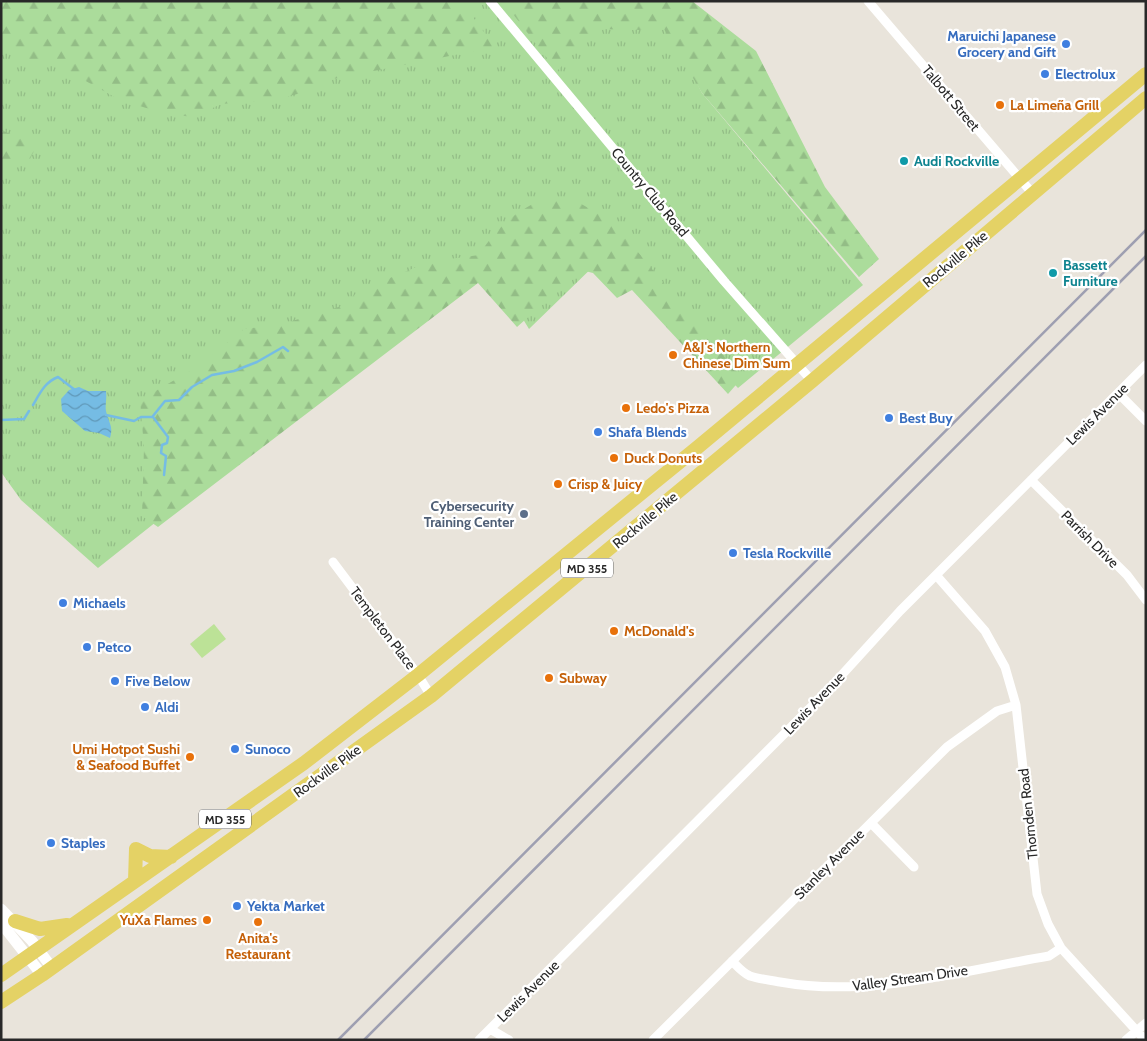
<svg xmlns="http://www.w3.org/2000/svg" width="1147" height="1041" viewBox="0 0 1147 1041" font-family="Cabin,sans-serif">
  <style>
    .grass { fill: url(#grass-tufts) }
    .forest { fill: url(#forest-firs) }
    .pitch { fill: #bce297 }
    .water { fill: url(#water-waves) }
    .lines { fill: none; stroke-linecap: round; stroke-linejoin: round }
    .stream { stroke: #75bce4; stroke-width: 2.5 }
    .minor { stroke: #fff; stroke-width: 9 }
    .tertiary { stroke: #fff; stroke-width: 11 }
    .primary { stroke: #e4d265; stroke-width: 14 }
    .rail { stroke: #9e9fb1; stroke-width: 2.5 }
    .shop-dot { fill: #3f7fe0; stroke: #fff; stroke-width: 2 }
    .food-dot { fill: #e8710a; stroke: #fff; stroke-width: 2 }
    .culture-dot { fill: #0f9aa8; stroke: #fff; stroke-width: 2 }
    .service-dot { fill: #5c6f8a; stroke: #fff; stroke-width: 2 }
    .labels { text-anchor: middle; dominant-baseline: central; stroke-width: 4.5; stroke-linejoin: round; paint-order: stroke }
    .shield { fill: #fff; stroke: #686868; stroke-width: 1 }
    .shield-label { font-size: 12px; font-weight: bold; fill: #282828 }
    .shop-label { font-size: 14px; font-weight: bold; fill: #366cbe; stroke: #fff; text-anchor: start }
    .street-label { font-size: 14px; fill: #282828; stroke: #fff }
    .food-label { font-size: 14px; font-weight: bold; fill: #c56008; stroke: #fff; text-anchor: start }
    .culture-label { font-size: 14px; font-weight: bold; fill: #0d838f; stroke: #fff; text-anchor: start }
    .service-label { font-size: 14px; font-weight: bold; fill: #4e5e75; stroke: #fff; text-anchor: end }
  </style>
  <defs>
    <pattern id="grass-tufts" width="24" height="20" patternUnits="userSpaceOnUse" patternTransform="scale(1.25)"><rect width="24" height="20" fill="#abdc9b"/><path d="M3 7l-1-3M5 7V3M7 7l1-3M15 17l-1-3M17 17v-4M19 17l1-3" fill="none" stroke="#93bd86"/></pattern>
    <pattern id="forest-firs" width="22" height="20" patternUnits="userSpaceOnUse" patternTransform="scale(1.25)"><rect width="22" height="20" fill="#abdc9b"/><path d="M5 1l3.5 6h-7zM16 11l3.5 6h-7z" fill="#93bd86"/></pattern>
    <pattern id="water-waves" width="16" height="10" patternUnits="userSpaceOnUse" patternTransform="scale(1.25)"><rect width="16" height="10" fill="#75bce4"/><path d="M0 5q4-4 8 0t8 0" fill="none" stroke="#6099b9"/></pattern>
  </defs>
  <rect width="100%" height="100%" fill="#e9e4db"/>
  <path class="grass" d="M 1,1 L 653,1 L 702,93 L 863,285 L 738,388 L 633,281 L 602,258 L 529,329 L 492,268 L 375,348 L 98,568 L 21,500 L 1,472 Z"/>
  <path class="forest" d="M 1,1 L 461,1 L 495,47 L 328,80 L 301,93 L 274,100 L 221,104 L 194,117 L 166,114 L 120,100 L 46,59 L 26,61 L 1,41 Z
    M 503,1 L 692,1 L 756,51 L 825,187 L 879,259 L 859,277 L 702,93 L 661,24 L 643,30 L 597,29 L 557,71 Z
    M 1,130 L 25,140 L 35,149 L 30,159 L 1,172 Z
    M 545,197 L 571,198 L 614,223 L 742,378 L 728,394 L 632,290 L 617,298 L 593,273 L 581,270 L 517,327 L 478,283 L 158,527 L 142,516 L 144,447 L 140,400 L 197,367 L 244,329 L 282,324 L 342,306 L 360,290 L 429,262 L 479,255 C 500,223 512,215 545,197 Z"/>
  <path class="pitch" d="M 214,624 L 226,639 L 202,658 L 190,644 Z"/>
  <path class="water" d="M 79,387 L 88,391 L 106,391 C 107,399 105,405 106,411 C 108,422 114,426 110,438 L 99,433 L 85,431 L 62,411 L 61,399 L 69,390 Z"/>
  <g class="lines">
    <path class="stream" d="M 33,405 C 40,393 45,382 58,377 L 75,390
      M 106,415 L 134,421 L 141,417 L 153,417 L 168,437 L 167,443 L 162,445 L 161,453 L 166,456 L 164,475
      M 153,416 L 165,401 L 179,400 L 192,387 L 212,375 L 234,371 L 257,362 L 283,347 L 288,351
      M 1,420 L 24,419 L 29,411"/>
    <path class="minor" d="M 490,1 L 724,281 L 812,381
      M 868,1 L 1033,194
      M 1118,393 L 1146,421
      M 1031,480 L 1127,575 L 1146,600
      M 333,562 L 418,675 L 431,696
      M 936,575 L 985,631 L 1005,667 L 1016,705 L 1037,894 L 1048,924 L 1061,948 L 1145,1040
      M 871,823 L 914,867
      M 732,961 C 737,966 743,973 750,976 C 759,979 770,980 780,982 C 869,998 961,971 1049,956 L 1061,948
      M 490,1029 L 509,1040
      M 479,1040 L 829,689 L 900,611 L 1146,365
      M 653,1040 L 947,747 L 997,711 L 1016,705
      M 1126,1040 L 1146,1023"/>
    <path class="tertiary" d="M 1,909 L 32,941 L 52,968
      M 1,923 L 42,975"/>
    <path class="primary" d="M 136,849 L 150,856 L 171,857
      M 135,881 L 136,849
      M 15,921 L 40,929 L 67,925
      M 1,975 L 304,763 L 418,675 L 698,447 L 1146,74
      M 1,1002 L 42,975 L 431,696 L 812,381 L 1146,98"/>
    <path class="rail" d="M 338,1040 L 1146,230
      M 364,1040 L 1146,256"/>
  </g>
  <g class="shop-dot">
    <circle cx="1066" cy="44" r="5"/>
    <circle cx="1045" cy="74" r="5"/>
    <circle cx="889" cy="418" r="5"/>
    <circle cx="598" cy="432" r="5"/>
    <circle cx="733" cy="553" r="5"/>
    <circle cx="63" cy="603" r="5"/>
    <circle cx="87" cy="647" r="5"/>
    <circle cx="115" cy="681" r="5"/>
    <circle cx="145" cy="707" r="5"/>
    <circle cx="235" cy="749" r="5"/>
    <circle cx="51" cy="843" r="5"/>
    <circle cx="237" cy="906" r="5"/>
  </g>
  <g class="food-dot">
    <circle cx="1000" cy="105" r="5"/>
    <circle cx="673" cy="355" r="5"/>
    <circle cx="626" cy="408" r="5"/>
    <circle cx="614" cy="458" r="5"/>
    <circle cx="558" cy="484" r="5"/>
    <circle cx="614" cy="631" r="5"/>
    <circle cx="549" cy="678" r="5"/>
    <circle cx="190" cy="757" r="5"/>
    <circle cx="207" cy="920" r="5"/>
    <circle cx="258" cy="922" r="5"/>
  </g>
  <g class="culture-dot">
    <circle cx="904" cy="161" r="5"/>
    <circle cx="1053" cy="273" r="5"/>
  </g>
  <circle class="service-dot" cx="524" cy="514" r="5"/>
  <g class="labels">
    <g class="shield">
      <rect x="561" y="558.5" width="52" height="19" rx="4"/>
      <rect x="199" y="809.5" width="52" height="19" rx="4"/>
    </g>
    <g class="shield-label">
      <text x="587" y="568">MD 355</text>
      <text x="225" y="819">MD 355</text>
    </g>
    <g class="shop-label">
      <text x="1056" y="36" text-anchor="end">Maruichi Japanese<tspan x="1056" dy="16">Grocery and Gift</tspan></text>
      <text x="1055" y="74">Electrolux</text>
      <text x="899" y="418">Best Buy</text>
      <text x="608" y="432">Shafa Blends</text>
      <text x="743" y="553">Tesla Rockville</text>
      <text x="73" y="603">Michaels</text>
      <text x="97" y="647">Petco</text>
      <text x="125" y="681">Five Below</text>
      <text x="155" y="707">Aldi</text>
      <text x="245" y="749">Sunoco</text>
      <text x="61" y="843">Staples</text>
      <text x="247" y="906">Yekta Market</text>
    </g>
    <g class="street-label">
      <text transform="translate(951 98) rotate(50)">Talbott Street</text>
      <text transform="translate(650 192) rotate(50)">Country Club Road</text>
      <text transform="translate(955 259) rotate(-40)">Rockville Pike</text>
      <text transform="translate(1097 414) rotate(-45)">Lewis Avenue</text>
      <text transform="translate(645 520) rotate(-40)">Rockville Pike</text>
      <text transform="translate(1090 539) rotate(45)">Parrish Drive</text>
      <text transform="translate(383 628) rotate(53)">Templeton Place</text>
      <text transform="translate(814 703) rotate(-46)">Lewis Avenue</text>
      <text transform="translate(327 771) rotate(-36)">Rockville Pike</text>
      <text transform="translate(1028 814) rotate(-96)">Thornden Road</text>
      <text transform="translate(829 864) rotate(-45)">Stanley Avenue</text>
      <text transform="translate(910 978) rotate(-8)">Valley Stream Drive</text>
      <text transform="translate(528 991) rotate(-45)">Lewis Avenue</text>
    </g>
    <g class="food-label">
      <text x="1010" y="105">La Limeña Grill</text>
      <text x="683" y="347">A&amp;J's Northern<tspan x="683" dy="16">Chinese Dim Sum</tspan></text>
      <text x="636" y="408">Ledo's Pizza</text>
      <text x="624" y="458">Duck Donuts</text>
      <text x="568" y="484">Crisp &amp; Juicy</text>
      <text x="624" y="631">McDonald's</text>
      <text x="559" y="678">Subway</text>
      <text x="180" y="749" text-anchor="end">Umi Hotpot Sushi<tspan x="180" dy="16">&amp; Seafood Buffet</tspan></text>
      <text x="197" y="920" text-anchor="end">YuXa Flames</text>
      <text x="258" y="938" text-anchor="middle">Anita's<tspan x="258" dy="16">Restaurant</tspan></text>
    </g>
    <g class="culture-label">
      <text x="914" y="161">Audi Rockville</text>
      <text x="1063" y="265">Bassett<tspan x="1063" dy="16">Furniture</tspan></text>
    </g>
    <g class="service-label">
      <text x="514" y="506">Cybersecurity<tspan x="514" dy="16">Training Center</tspan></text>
    </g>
  </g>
  <rect width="1147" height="1041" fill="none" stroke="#282828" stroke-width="5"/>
</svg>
